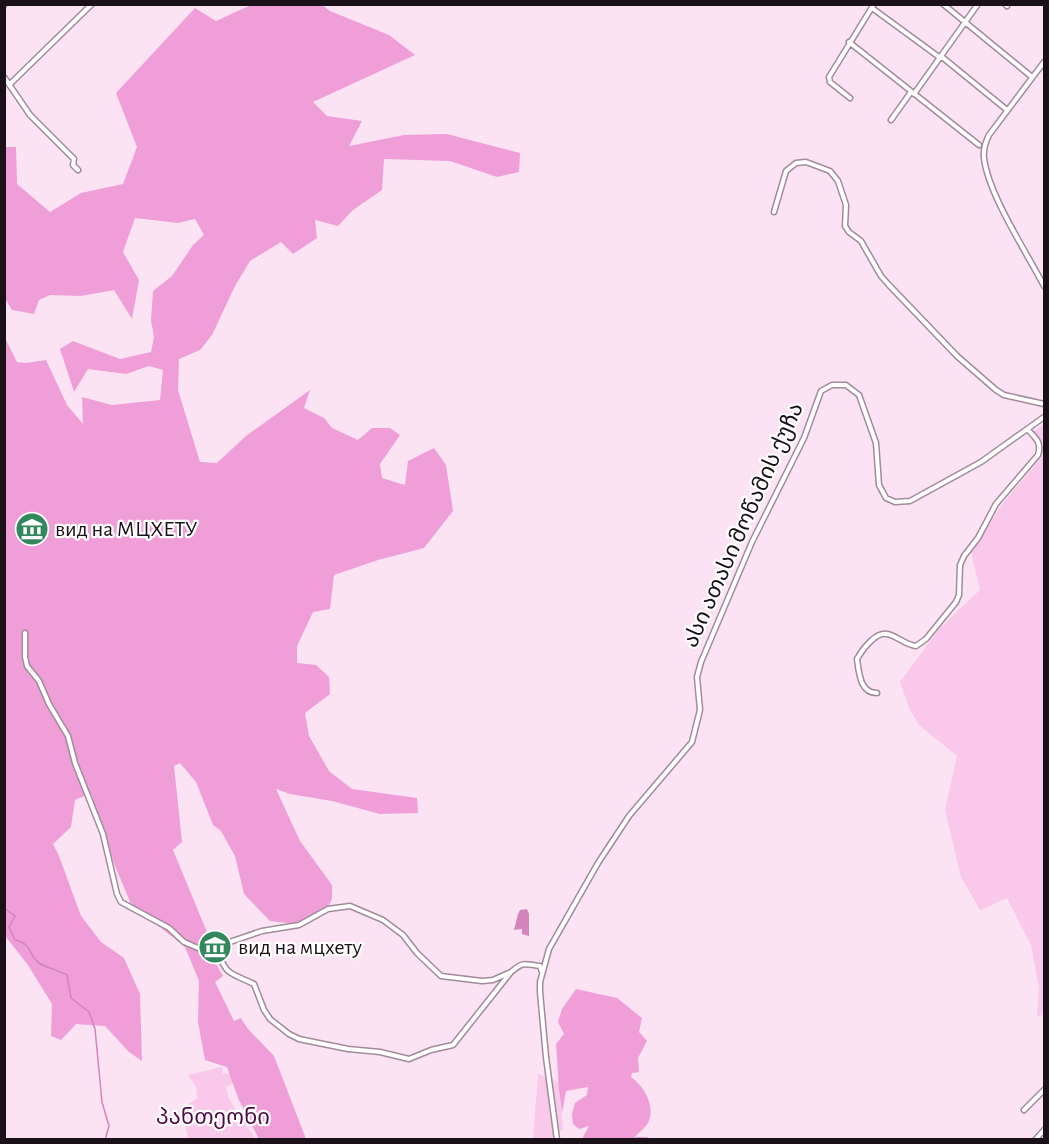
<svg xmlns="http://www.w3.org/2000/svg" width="1049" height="1144" viewBox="0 0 1049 1144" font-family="'Alegreya Sans','Noto Sans Georgian',sans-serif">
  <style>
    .green { fill: #f9c8ea }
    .forest { fill: #ef9ed8 }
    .water { fill: #d384bd }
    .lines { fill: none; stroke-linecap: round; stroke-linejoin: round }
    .stream { stroke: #d384bd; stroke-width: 1.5 }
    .minor-casing { stroke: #a18b9a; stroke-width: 7 }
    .minor { stroke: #fff; stroke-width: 4 }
    .labels { text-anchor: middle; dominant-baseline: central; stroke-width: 4.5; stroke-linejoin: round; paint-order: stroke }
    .street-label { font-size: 22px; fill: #191117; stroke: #fff }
    .poi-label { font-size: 22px; fill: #191117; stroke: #fff; text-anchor: start }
    .park-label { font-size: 22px; fill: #500842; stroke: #fff }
  </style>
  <rect width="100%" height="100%" fill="#fbe3f3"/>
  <path class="green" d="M 1044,424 L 1044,1015 L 1037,1016 L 1039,988 L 1031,945 L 1007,898 L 980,910 L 961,877 L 945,810 L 957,756 L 919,725 L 910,710 L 900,682 L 940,628 L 980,590 L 971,553 L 1000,507 L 1041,458 L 1043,445 L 1033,432 Z
    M 222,1067 L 223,1074 L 231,1074 L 235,1083 L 226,1087 L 228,1096 L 237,1113 L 256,1139 L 188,1139 L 182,1110 L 186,1105 L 197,1099 L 196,1087 L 188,1075 Z
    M 538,1074 L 560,1083 L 559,1090 L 563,1129 L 554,1135 L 555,1139 L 533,1140 Z"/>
  <path class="forest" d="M 251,5 L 322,5 L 330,11 L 389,35 L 415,55 L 313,102 L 327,116 L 362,121 L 349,146 L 404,135 L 447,134 L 520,153 L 519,172 L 497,177 L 450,161 L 384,159 L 382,190 L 353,210 L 338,226 L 315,220 L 317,238 L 293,254 L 281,242 L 250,261 L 235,286 L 212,335 L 200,350 L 179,359 L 178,390 L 200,462 L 217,463 L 246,436 L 310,390 L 304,408 L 324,418 L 332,428 L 358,440 L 372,428 L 390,428 L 400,435 L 380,464 L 382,478 L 405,485 L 408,461 L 434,448 L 446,465 L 453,511 L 424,548 L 378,560 L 334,575 L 330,609 L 313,612 L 297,646 L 297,663 L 316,665 L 329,677 L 330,694 L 305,713 L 309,736 L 329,771 L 352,789 L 417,798 L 418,813 L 380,814 L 332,801 L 290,794 L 276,789 L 300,841 L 332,885 L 332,899 L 328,907 L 317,917 L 297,924 L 270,921 L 244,894 L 235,856 L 221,831 L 213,825 L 196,782 L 180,763 L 174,766 L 182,842 L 173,850 L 209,937 L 207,948 L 223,976 L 215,982 L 234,1021 L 241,1018 L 248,1029 L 274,1056 L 306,1139 L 259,1139 L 238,1098 L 227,1067 L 205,1060 L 198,1022 L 199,981 L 185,947 L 131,904 L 115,866 L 91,793 L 75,800 L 71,827 L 53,844 L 59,856 L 81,916 L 101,942 L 124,958 L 140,994 L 142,1061 L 129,1052 L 105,1026 L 76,1024 L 61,1040 L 51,1036 L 52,1004 L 28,965 L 5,936 L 4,336 L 17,362 L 26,363 L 46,360 L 67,405 L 83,424 L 82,397 L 112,405 L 160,400 L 163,370 L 149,366 L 126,374 L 88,369 L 74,392 L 60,349 L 73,341 L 120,359 L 151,352 L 154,337 L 151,320 L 153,291 L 172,276 L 193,245 L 204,235 L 195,219 L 178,223 L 135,218 L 123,252 L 139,280 L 132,319 L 114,290 L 81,296 L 50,295 L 39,300 L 34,314 L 12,310 L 4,297 L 5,147 L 16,147 L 17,184 L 50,212 L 81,193 L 123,184 L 137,147 L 116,93 L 195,8 L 216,21 Z
    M 576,989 L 617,998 L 642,1018 L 639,1032 L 647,1041 L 638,1058 L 639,1072 L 632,1073 L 631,1077 C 644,1086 656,1106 648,1123 C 645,1128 639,1132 635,1137 L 646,1137 L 653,1139 L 582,1139 L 589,1126 L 579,1129 L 573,1124 L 572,1114 L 575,1103 L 587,1095 L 588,1087 L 566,1091 L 562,1113 L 559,1090 L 556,1044 L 564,1034 L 558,1022 L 562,1009 Z"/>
  <path class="water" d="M 527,909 L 529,914 L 529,936 L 522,934 L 522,929 L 514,930 L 518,914 L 520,910 Z"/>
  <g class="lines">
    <path class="stream" d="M 4,908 L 15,916 L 9,927 L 15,940 C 33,944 28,955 39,963 C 47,968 58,970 67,975 L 71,998 L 89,1012 L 95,1029 L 102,1102 L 109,1126 L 105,1140"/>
    <g class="minor-casing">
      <path id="minor" d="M 943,4 L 1032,77
        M 1005,4 L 1007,6
        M 4,5 L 5,4
        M 872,8 L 939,57
        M 849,42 L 979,145
        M 942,57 L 1007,110
        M 1044,62 L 989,135 C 985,143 983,150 984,158 C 988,194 1027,253 1044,286
        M 4,77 L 30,115 L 74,159 L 73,165 L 78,170
        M 10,84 L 92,4
        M 914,94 L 978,4
        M 850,98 L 830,82 L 829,77 L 874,4
        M 891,120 L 911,92
        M 774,212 L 786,171 L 796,163 L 806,162 L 830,171 L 838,181 L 846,205 L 845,226 L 849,232 L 861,241 L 881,276 L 888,284 L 957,356 L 996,390 L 1004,395 L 1044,404
        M 25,633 L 25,657 L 27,666 L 39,681 L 49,704 L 68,736 L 75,763 L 103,834 L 117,894 L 121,902 L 169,928 L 184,942 L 198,948 L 215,947 L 262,931 L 299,925 L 328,909 L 350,906 L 383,920 L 403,935 L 417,953 L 441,976 L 482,981 L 493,980 L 511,972
        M 877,693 C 860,693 859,673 857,659 C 861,652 866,645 872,640 C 889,624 899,644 916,646 L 926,639 L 956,602 L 959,595 L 960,565 L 964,556 L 978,538 L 996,504 L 1038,455 C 1042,443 1036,438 1028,430
        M 215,947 C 228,977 227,971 254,984 L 264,1010 L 270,1019 L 289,1034 L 299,1039 L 348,1049 L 380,1052 L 409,1059 L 431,1050 L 453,1045 L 511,972 C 524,961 524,964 540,966 L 542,972
        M 1024,1110 L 1044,1090
        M 557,1140 L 546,1057 L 540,992 L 540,982 L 549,949 L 598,863 L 629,816 L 692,742 L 700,710 L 697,677 L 701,662 L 752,542 L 804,438 L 821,391 L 832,385 L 846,385 L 859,395 L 876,443 L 879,485 L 886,498 L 895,502 L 910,501 L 981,462 L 1044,417
        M 1035,1140 L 1044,1130"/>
    </g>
    <use href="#minor" class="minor"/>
  </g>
  <defs>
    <g id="museum-disc" transform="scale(1.725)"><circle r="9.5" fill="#32885c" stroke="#fff"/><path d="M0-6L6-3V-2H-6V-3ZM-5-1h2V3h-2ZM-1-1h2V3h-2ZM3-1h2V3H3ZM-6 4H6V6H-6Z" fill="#fff"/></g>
  </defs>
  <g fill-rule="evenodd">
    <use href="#museum-disc" x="32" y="529"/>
    <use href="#museum-disc" x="215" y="947"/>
  </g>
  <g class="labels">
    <g class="street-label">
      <text transform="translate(743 525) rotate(-66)">ასი ათასი მოწამის ქუჩა</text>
    </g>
    <g class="poi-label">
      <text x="55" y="529">вид на МЦХЕТУ</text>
      <text x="238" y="947">вид на мцхету</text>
    </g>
    <g class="park-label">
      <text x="213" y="1117">პანთეონი</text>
    </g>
  </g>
  <rect width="1049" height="1144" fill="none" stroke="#191117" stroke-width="12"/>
</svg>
